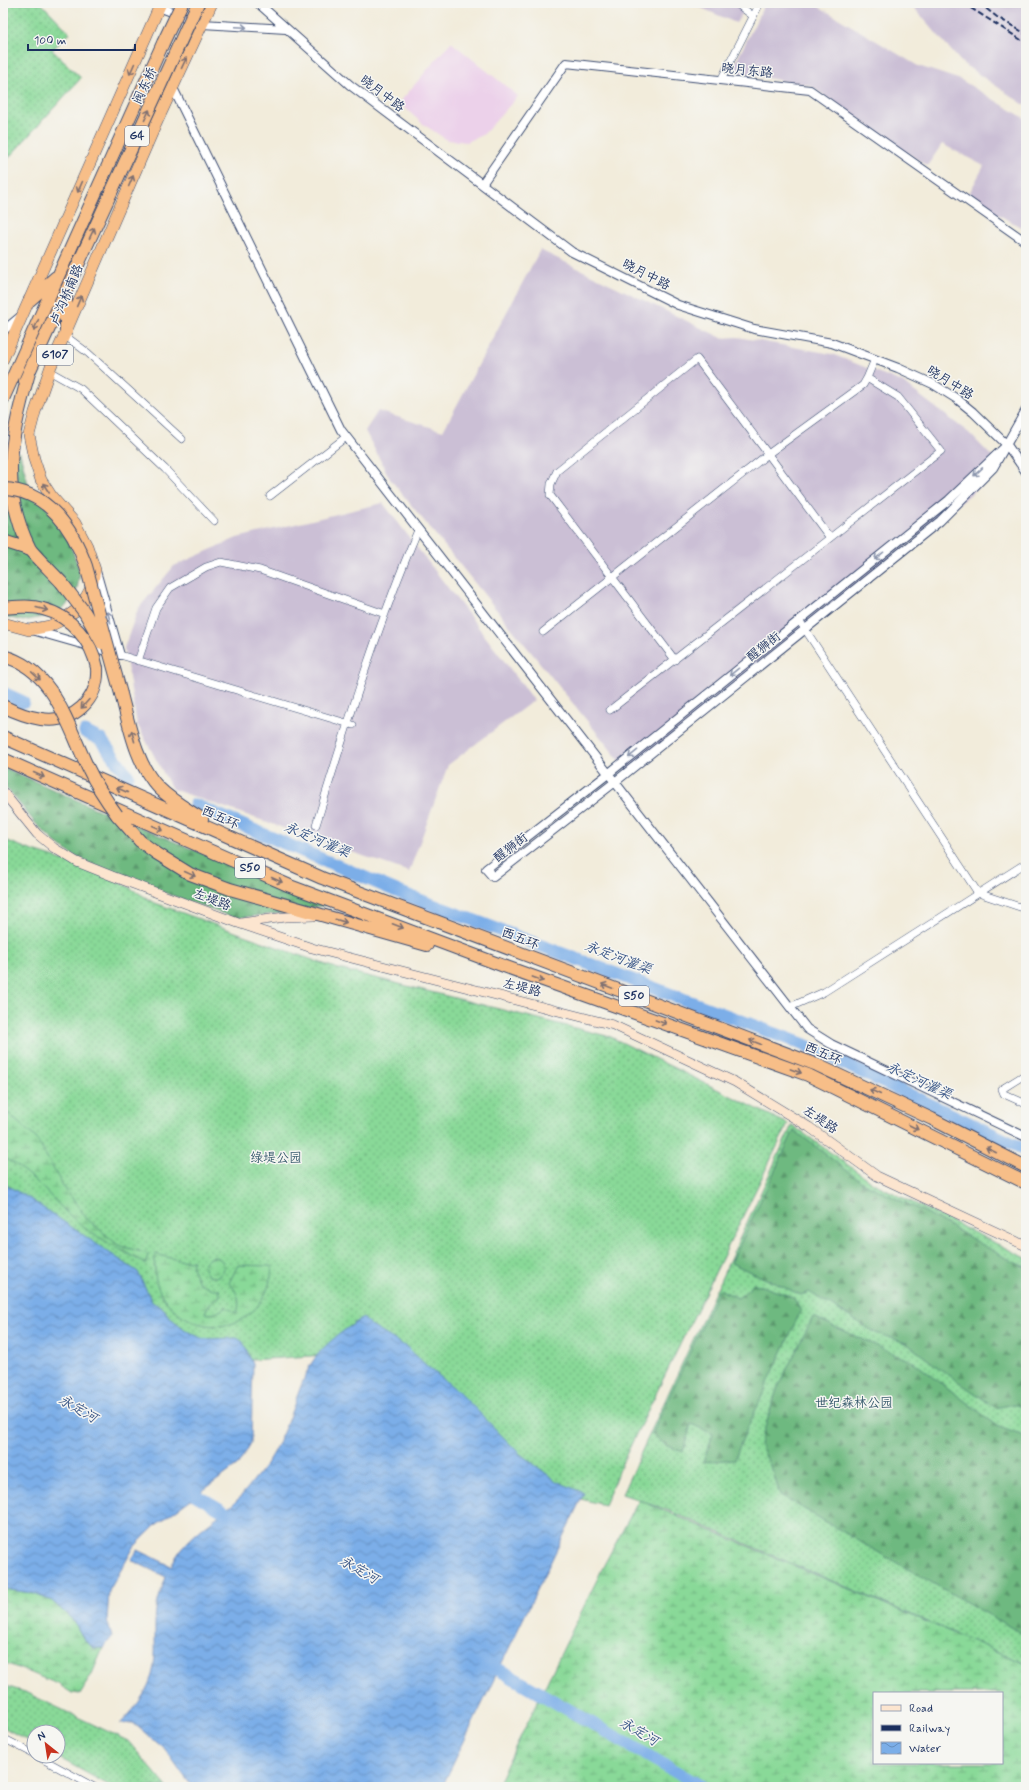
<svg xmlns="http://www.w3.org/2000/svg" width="1029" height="1790" viewBox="0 0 1029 1790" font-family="Mynerve,'LXGW WenKai TC',sans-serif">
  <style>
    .built { fill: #ecd1ea }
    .industrial { fill: #cbbfd5 }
    .grass { fill: url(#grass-dots); stroke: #52847b }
    .forest { fill: url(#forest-firs); stroke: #44746f }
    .wetland { fill: url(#wetland-marsh); stroke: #52847b; fill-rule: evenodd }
    .water { fill: url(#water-waves); stroke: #4b6ea3 }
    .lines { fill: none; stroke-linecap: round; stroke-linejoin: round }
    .river { stroke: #7baee8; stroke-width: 13 }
    .minor-casing { stroke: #3b4b71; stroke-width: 8 }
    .tertiary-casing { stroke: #3b4b71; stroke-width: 10 }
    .secondary-casing { stroke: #3b4b71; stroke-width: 10 }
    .trunk-casing { stroke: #3b4b71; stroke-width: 12 }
    .motorway-casing { stroke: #3b4b71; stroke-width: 14 }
    .minor { stroke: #fff; stroke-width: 7 }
    .tertiary { stroke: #fff; stroke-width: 8 }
    .secondary { stroke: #fce5cf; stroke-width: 9 }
    .trunk { stroke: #f7be88; stroke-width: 11 }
    .motorway { stroke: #f7be88; stroke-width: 12 }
    .rail { stroke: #1b2f5e; stroke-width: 2; stroke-dasharray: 6 3; stroke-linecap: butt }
    .motorway-bridge-casing { stroke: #3b4b71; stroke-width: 14; stroke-linecap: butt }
    .motorway-bridge { stroke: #f7be88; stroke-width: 12 }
    .oneway { stroke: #8d97ae }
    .oneway2 { stroke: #7e6f71 }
    .labels { text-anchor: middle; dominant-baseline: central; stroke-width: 3; stroke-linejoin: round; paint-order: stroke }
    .shield { fill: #f6f6f2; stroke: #5d6b8a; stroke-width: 1 }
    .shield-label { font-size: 12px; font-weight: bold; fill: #1b2f5e }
    .street-label { font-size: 13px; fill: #1b2f5e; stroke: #f6f6f2 }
    .park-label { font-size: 13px; fill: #365a6c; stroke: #f6f6f2 }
    .water-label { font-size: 14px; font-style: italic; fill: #385587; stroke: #f6f6f2 }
  </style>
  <defs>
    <pattern id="grass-dots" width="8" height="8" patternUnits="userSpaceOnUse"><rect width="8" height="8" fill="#89d998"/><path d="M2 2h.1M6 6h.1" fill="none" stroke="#6fb07f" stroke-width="1.8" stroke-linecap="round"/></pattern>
    <pattern id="forest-firs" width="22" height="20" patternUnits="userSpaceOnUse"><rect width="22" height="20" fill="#6eb980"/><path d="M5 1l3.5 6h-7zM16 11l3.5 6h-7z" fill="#5a976c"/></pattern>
    <pattern id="wetland-marsh" width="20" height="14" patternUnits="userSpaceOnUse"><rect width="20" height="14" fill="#89d998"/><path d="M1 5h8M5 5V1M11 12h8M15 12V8" fill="none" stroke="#6fb07f"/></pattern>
    <pattern id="water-waves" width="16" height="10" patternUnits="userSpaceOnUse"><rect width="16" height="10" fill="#7baee8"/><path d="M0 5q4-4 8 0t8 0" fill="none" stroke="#648ebf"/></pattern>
  </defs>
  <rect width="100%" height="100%" fill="#f6f6f2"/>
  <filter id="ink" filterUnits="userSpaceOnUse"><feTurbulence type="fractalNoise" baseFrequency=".025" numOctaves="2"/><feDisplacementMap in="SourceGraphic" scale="8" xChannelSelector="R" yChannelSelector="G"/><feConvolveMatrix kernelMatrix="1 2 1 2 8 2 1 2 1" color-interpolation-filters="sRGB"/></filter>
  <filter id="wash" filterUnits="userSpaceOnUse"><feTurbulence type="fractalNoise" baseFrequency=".012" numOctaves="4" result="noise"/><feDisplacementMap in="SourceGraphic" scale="16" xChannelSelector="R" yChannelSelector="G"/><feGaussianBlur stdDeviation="0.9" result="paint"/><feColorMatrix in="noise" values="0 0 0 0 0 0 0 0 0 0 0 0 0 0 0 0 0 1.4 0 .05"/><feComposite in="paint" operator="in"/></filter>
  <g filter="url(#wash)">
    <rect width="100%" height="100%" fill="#f2ecdb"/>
    <path class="built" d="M 451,42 L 518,96 L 484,134 L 467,142 L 447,140 L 423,124 L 399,103 Z"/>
    <path class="industrial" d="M 690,3 L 749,3 L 736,23 Z
      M 765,3 L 813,3 L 918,66 L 961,80 L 1026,119 L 1026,230 L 967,197 L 984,166 L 942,144 L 927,166 L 809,85 L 731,72 Z
      M 910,3 L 1026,3 L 1026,106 L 962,63 Z
      M 540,250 L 722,338 L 737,337 L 832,354 L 902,382 L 969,433 L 1003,468 L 628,771 L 390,479 L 365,431 L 378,411 L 443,431 Z
      M 383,503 L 534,700 L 448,765 L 409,872 L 172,789 L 137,724 L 124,648 L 138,609 L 174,566 L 237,538 Z"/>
    <path class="grass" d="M 3,3 L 41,3 L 70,33 L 52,50 L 81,78 L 3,164 Z
      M 3,839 L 30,850 L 107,874 L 155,903 L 335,968 L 611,1037 L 788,1124 L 624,1459 L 604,1505 L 512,1481 L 371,1352 L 236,1361 L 133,1310 L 3,1202 Z
      M 792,1125 L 873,1183 L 1026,1258 L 1026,1664 L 667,1510 L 622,1494 Z
      M 3,1685 L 27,1693 L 128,1741 L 167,1787 L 112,1787 L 56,1756 L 58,1756 L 58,1732 L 34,1732 L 34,1744 L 3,1727 Z"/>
    <path class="forest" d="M 9,451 L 20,453 L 28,484 L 59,524 L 72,549 L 80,573 L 77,589 L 66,606 L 60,610 L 43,617 L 23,621 L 3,616 L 3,455 Z
      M 3,767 L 92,807 L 325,905 L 286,913 L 235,918 L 118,876 L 74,856 L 56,843 L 36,824 L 10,792 L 3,786 Z
      M 794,1130 L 863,1183 L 927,1213 L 1011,1261 L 1026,1267 L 1026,1352 L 1021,1355 L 1026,1360 L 1026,1409 L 1014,1404 L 996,1408 L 943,1371 L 906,1343 L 876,1333 L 809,1292 L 801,1295 L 731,1263 Z
      M 753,1283 L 793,1297 L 801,1310 L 742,1440 L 735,1459 L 703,1462 L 713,1434 L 691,1424 L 683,1452 L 667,1446 L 652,1434 L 719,1289 L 738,1298 L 751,1287 Z
      M 813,1317 L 915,1363 L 999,1427 L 1026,1437 L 1026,1636 L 876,1551 L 780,1495 L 773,1472 L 760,1444 L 777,1389 Z"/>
    <path class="wetland" d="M 3,1109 L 36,1138 L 62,1184 L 87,1219 L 118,1245 L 148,1254 L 146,1264 L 91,1233 L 66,1212 L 38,1183 L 15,1164 L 3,1157 Z
      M 155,1254 L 178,1260 L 193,1261 L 192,1267 L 199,1283 L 213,1289 L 219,1289 L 220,1296 C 212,1301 208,1304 205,1313 C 213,1316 220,1311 226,1307 L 237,1313 C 241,1301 238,1292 229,1283 L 238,1265 L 272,1266 C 270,1319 217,1344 176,1311 C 168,1305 160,1295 157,1284 C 154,1274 155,1264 155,1254 Z
      M204 1267a10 10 0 1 1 20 0a10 10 0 1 1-20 0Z
      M 639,1500 L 1026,1664 L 1026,1787 L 496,1787 L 605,1563 ZM 874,1693 L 1002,1693 L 1002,1763 L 874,1763 Z
      M 3,1589 L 32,1593 L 52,1601 L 74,1621 L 84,1640 L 94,1648 L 103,1648 L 92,1674 L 80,1694 L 72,1693 L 58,1684 L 3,1662 Z"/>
    <path class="water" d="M 3,1183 L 30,1199 L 138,1272 L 152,1302 L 164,1309 L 169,1317 L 187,1331 L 203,1339 L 237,1338 L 243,1342 L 253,1364 L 251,1443 L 238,1465 L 157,1524 L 134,1547 L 109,1591 L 107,1620 L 112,1637 L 103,1648 L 94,1648 L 84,1640 L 74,1621 L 52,1601 L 32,1593 L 3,1589 Z
      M 363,1318 L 373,1327 L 408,1348 L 428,1367 L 458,1391 L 519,1453 L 556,1481 L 584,1493 L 442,1787 L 195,1787 L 187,1780 L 165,1749 L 133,1723 L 120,1724 C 134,1710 146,1695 152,1675 C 158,1654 153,1632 156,1610 C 158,1599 162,1588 166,1577 L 131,1560 L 138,1550 L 171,1566 C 185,1537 210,1524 233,1504 C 240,1498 247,1489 253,1481 C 270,1462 281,1439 290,1415 C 297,1398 302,1380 311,1364 C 323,1344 344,1330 363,1318 Z"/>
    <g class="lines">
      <path class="river" d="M 3,693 L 23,702
        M 85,732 L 101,740 L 128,776
        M 195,805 L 401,893 L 805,1045 L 1026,1150
        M 181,1486 L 238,1520
        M 484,1661 L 702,1787"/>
    </g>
  </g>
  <g filter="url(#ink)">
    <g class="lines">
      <g class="minor-casing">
        <path id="minor" d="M 736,3 L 753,16
          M 721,80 L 760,3
          M 64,335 L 88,353 L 182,439
          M 49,371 L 81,389 L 165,469 L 214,521
          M 270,496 L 346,437
          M 830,538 L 768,454 L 863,385 L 867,378
          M 799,620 L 978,893 L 1026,909
          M 543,632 L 768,454 L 697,359 L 557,471 L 551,484 L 550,495 L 675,660
          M 120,655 L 353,725
          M 138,661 L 156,608 L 170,588 L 206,567 L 221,562 L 260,570 L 385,614
          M 610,710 L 941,451 L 898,397 L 867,378 L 875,359
          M 316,825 C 347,725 377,626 418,530
          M 790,1007 L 824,992 L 1026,863
          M 1026,1074 L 1002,1089 L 1004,1094 L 1026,1104
          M 3,1738 L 34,1754
          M 37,1756 L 94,1787"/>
      </g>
      <g class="tertiary-casing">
        <path id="tertiary" d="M 156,3 L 159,7 L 202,24 L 286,29
          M 258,3 L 350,85 L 572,252 L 678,305 L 754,329 L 832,343 L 898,368 L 933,384 L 957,399 L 973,412 L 1007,445 L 1026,472
          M 173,88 L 341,430 L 807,1029 L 831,1044 L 1026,1137
          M 482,184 L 566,63 L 810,90 L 1026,242
          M 3,331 L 21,316
          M 1007,445 L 949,500 L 608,774 L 486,869 L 493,877 L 615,782 L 940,521 L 993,468 L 1026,410
          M 96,571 L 120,655
          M 32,630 L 120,655"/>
      </g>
      <g class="secondary-casing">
        <path id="secondary" d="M 3,792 L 37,834 L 54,848 L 77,862 L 112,876 L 238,923 L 312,948 L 613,1025 L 735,1082 L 809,1127 L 877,1176 L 1026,1246
          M 241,923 L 285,917 L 314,916"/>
      </g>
      <g class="trunk-casing">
        <path id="trunk" d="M 3,359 L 161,3
          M 3,623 L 29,630 L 50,626 L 62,620 L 75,611 L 86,597 L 92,586 L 95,570 L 87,546 L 75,523 L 52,497 L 41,480 L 34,459 L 29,435 L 35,412 L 51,366 L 155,126 L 212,3"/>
      </g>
      <g class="motorway-casing">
        <path id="motorway" d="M 30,300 L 56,277
          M 66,332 L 66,295
          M 29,373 C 10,438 0,489 30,549 C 40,561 52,572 62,583
          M 25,381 L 76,269
          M 3,399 L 163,43
          M 3,541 L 31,550
          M 121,694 C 129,724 136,765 159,788 C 172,801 187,809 202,819
          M 3,706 C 15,712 28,717 41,719 C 73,724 99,700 97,668
          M 3,737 L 322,878 L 817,1065 L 932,1119 L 1026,1167
          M 3,759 L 290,886 L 501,965 L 808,1075 L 1026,1183
          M 117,815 L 140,841 L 156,853 L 190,874 L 230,889 L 427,945"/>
      </g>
      <use href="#minor" class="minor"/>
      <use href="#tertiary" class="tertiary"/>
      <use href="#secondary" class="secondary"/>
      <use href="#trunk" class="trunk"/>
      <use href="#motorway" class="motorway"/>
      <path class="rail" d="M 963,3 L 1026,43
        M 979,3 L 997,17 L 1026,34"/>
      <g class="motorway-bridge-casing">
        <path id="motorway-bridge" d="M 163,43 L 182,3
          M 76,269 L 198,3
          M 3,489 C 47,490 73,529 86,566 L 121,694
          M 62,583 L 85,613 L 102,643
          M 3,608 C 16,607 30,605 43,609 C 71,616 92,641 97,668
          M 3,656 C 54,669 68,726 88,768 C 96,785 106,800 117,815"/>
      </g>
      <use href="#motorway-bridge" class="motorway-bridge"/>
    </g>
    <defs><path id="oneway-shaft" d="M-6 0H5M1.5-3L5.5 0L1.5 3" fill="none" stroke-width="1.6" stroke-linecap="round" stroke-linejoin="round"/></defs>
    <g class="oneway">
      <use href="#oneway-shaft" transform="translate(241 27) rotate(3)"/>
      <use href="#oneway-shaft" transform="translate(978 472) rotate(137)"/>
      <use href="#oneway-shaft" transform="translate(879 556) rotate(141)"/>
      <use href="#oneway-shaft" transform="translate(109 617) rotate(-106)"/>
      <use href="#oneway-shaft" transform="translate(734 672) rotate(141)"/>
      <use href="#oneway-shaft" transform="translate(633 754) rotate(141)"/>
    </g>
    <g class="oneway2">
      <use href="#oneway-shaft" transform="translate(184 63) rotate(-65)"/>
      <use href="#oneway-shaft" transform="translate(132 69) rotate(114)"/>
      <use href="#oneway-shaft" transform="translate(147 115) rotate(-65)"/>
      <use href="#oneway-shaft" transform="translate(131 181) rotate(-67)"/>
      <use href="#oneway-shaft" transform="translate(80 187) rotate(114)"/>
      <use href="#oneway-shaft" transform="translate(92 233) rotate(-65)"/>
      <use href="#oneway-shaft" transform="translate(79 301) rotate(-67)"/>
      <use href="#oneway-shaft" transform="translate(36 325) rotate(114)"/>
      <use href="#oneway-shaft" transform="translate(46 488) rotate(-123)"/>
      <use href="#oneway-shaft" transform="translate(42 609) rotate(14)"/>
      <use href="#oneway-shaft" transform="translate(36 676) rotate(43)"/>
      <use href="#oneway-shaft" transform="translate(85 704) rotate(132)"/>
      <use href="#oneway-shaft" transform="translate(133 736) rotate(-105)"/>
      <use href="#oneway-shaft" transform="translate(39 775) rotate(24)"/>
      <use href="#oneway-shaft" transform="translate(122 790) rotate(-156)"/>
      <use href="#oneway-shaft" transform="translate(158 828) rotate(24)"/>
      <use href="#oneway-shaft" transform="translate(190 874) rotate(25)"/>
      <use href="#oneway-shaft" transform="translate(277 880) rotate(24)"/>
      <use href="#oneway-shaft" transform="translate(341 921) rotate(16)"/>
      <use href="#oneway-shaft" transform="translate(398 926) rotate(21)"/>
      <use href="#oneway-shaft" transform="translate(538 979) rotate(20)"/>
      <use href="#oneway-shaft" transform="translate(607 986) rotate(-159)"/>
      <use href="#oneway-shaft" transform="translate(661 1022) rotate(20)"/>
      <use href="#oneway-shaft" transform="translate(755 1042) rotate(-159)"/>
      <use href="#oneway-shaft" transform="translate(796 1071) rotate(20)"/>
      <use href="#oneway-shaft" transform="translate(875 1092) rotate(-155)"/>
      <use href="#oneway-shaft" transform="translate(913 1127) rotate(27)"/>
      <use href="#oneway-shaft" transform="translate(991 1150) rotate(-153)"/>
    </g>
  </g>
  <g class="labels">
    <g class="shield">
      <rect x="125" y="126" width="24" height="20" rx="3"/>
      <rect x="37" y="345" width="36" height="20" rx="3"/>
      <rect x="235" y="858" width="30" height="20" rx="3"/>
      <rect x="619" y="986" width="30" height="20" rx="3"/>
    </g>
    <g class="shield-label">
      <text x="137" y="136">G4</text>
      <text x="55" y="355">G107</text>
      <text x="250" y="868">S50</text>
      <text x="634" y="996">S50</text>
    </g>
    <g class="street-label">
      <text transform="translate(747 71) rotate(6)">晓月东路</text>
      <text transform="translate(145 86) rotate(-65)">阀东桥</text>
      <text transform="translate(382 94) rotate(37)">晓月中路</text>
      <text transform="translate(646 275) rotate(27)">晓月中路</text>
      <text transform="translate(67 295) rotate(-67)">卢沟桥南路</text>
      <text transform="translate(950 383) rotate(32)">晓月中路</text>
      <text transform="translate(764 647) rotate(-39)">醒狮街</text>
      <text transform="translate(220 818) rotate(24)">西五环</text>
      <text transform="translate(511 848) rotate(-38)">醒狮街</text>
      <text transform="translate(212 900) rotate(21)">左堤路</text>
      <text transform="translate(520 939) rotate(21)">西五环</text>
      <text transform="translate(522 988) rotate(14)">左堤路</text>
      <text transform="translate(823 1054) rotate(23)">西五环</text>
      <text transform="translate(820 1120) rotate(34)">左堤路</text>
    </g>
    <g class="park-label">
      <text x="276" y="1158">绿堤公园</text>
      <text x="854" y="1403">世纪森林公园</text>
    </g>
    <g class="water-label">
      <text transform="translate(317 840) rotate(23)">永定河灌渠</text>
      <text transform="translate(618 958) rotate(21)">永定河灌渠</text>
      <text transform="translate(919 1081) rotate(25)">永定河灌渠</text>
      <text transform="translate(78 1409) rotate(30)">永定河</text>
      <text transform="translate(359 1570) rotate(30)">永定河</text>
      <text transform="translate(639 1732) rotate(30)">永定河</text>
    </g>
  </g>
  <rect width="1029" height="1790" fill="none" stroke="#f6f6f2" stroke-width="16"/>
  <rect x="873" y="1692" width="130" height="72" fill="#f6f6f2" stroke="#9ea6b7"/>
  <rect x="881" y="1705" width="20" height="6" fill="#fce5cf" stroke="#9ea6b7"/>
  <text x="909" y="1712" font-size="12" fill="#1b2f5e">Road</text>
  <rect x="881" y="1725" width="20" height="6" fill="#1b2f5e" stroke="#9ea6b7"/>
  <text x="909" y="1732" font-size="12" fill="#1b2f5e">Railway</text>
  <rect x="881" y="1742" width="20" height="12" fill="url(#water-waves)" stroke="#9ea6b7"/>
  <text x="909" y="1752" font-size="12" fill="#1b2f5e">Water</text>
  <g transform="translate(46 1744) rotate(330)"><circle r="19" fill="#f6f6f2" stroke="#9ea6b7"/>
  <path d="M0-3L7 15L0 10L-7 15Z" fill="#c8321e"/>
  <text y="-6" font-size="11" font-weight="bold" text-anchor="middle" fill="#1b2f5e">N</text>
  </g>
  <path d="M28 44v6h107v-6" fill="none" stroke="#1b2f5e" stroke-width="2"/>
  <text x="34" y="44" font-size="12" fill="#1b2f5e" stroke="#f6f6f2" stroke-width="3" paint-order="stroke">100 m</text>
</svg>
